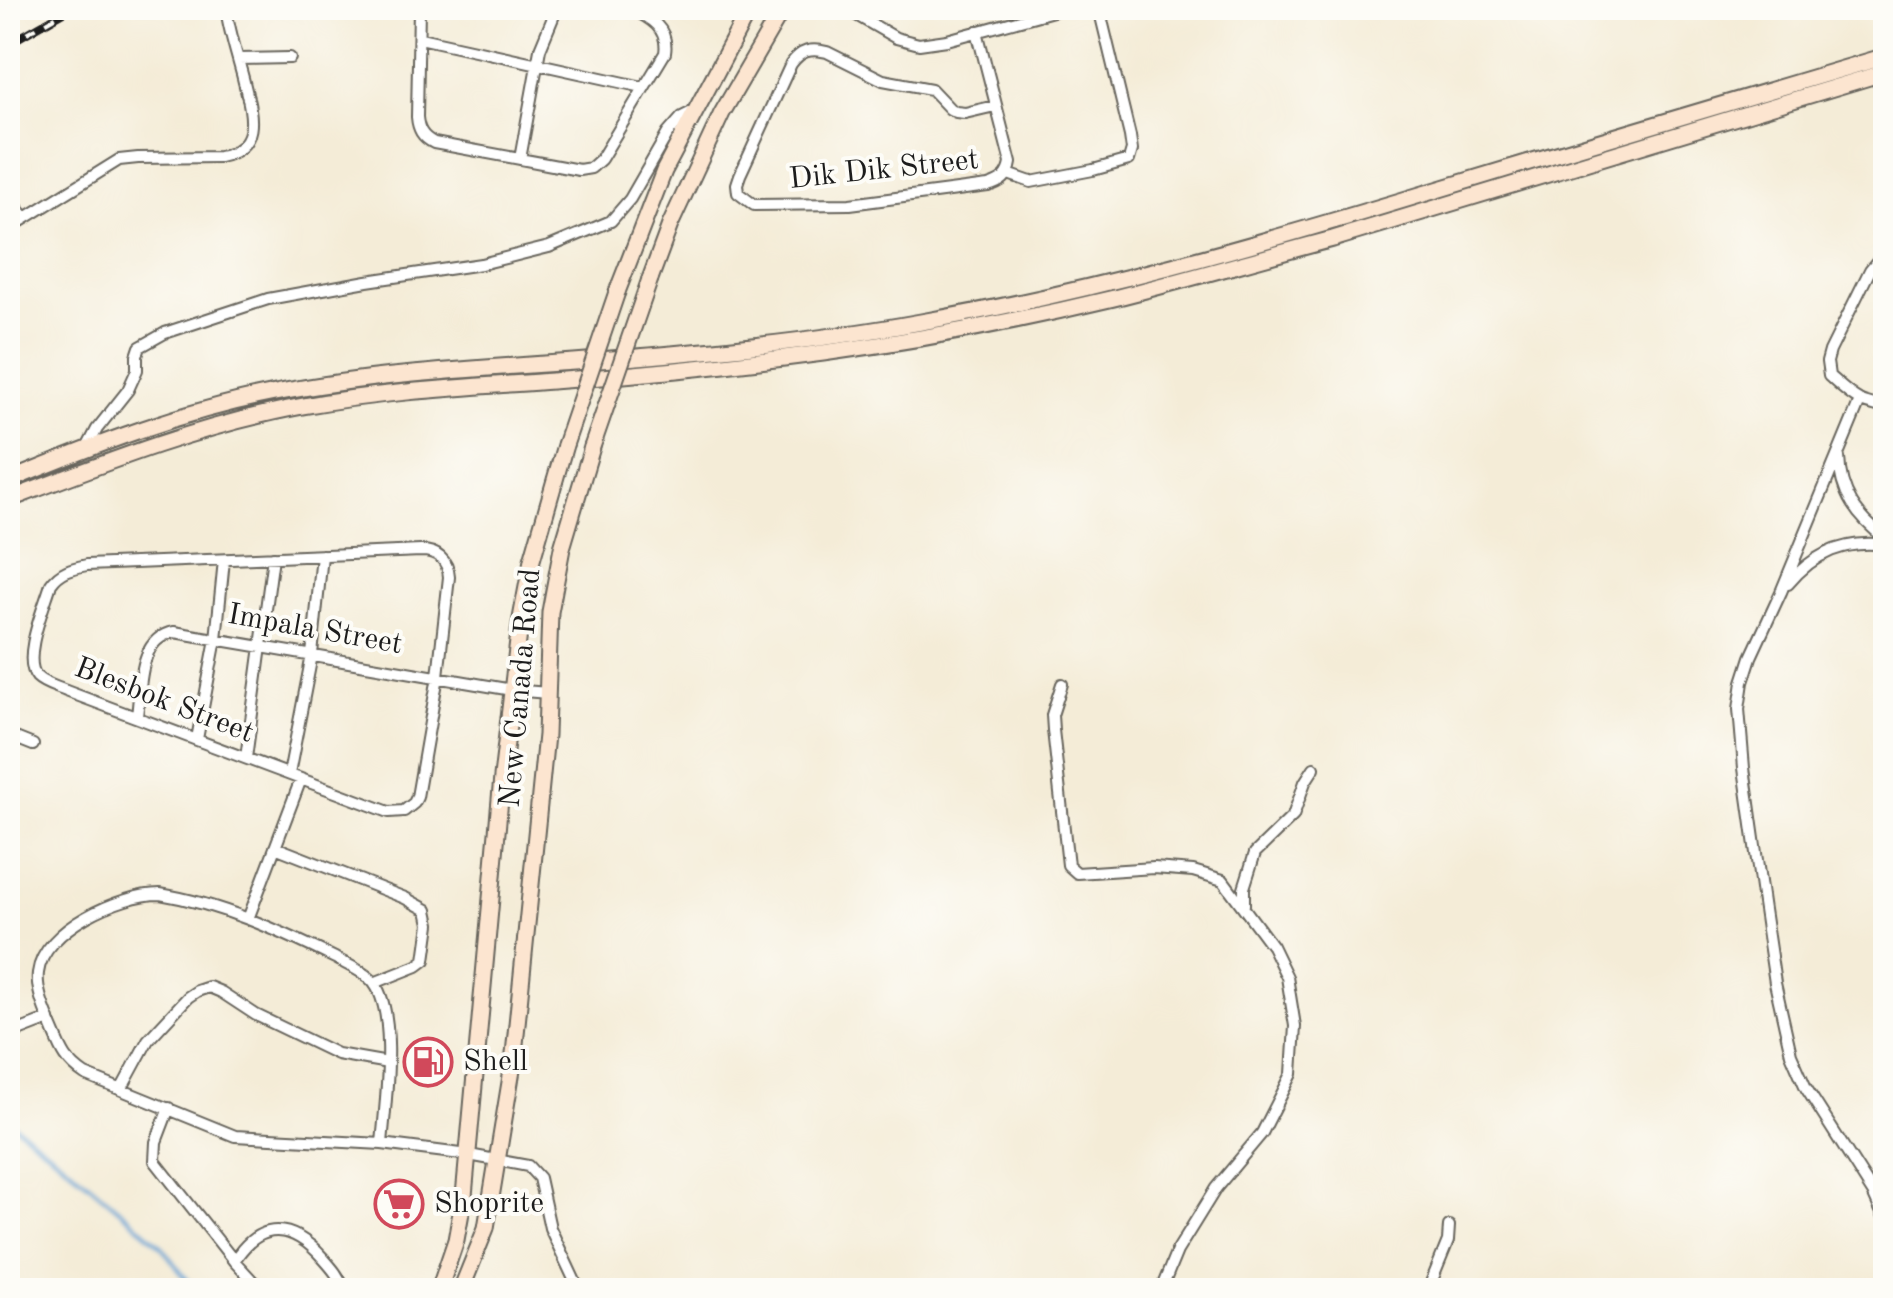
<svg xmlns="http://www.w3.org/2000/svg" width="1893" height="1298" viewBox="0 0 1893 1298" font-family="'Old Standard TT',serif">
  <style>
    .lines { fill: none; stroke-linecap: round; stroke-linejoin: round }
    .stream { stroke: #61a0d3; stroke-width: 4 }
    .minor-casing { stroke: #68655d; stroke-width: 14 }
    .secondary-casing { stroke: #68655d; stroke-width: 19 }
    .minor { stroke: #fff; stroke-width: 10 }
    .secondary { stroke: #fce5d0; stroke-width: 15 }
    .rail-casing { stroke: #1c1c1c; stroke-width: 8 }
    .rail { stroke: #fdfcf7; stroke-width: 4; stroke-dasharray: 11; stroke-linecap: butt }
    .secondary-bridge-casing { stroke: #68655d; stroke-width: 19; stroke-linecap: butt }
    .secondary-bridge { stroke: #fce5d0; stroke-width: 15 }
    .labels { text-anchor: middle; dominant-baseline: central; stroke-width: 8; stroke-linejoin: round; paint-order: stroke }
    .street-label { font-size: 30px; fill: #1c1c1c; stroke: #fdfcf7 }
    .poi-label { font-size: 30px; fill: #1c1c1c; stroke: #fdfcf7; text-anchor: start }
  </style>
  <rect width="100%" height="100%" fill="#fdfcf7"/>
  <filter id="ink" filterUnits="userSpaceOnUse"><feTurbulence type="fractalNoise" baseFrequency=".01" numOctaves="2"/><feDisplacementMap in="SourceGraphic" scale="20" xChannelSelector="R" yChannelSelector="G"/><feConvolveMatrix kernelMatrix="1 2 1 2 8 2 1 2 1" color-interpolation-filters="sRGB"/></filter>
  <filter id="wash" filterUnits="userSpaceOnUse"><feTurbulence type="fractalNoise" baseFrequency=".0048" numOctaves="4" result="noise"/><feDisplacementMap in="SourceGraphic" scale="40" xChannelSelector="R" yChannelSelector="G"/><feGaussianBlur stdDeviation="2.25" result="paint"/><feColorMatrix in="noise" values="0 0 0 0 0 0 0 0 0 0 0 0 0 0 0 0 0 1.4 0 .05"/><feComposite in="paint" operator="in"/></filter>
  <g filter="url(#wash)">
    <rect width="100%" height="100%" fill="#f4ecd7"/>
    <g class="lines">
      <path class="stream" d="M 8,1120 L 71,1169 L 161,1245 L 194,1290"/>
    </g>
  </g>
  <g filter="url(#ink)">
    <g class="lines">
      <g class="minor-casing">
        <path id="minor" d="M 419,8 L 417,117 C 418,129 422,137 434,143 L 579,170 L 591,168 L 601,159 L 665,53 C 669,28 650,18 630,8
          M 844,8 L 896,38 L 919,44 L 947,40 L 1064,8
          M 1594,8 L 1621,14 L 1658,8
          M 977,31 L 1011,163 C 1009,177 1001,182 988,186 L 850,204 L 754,205 L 738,193 L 737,184 L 740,175 L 791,64 C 801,50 811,48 827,52 L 883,80 L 931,89 L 950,109 L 956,112 L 965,113 L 995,106
          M 420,38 L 643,87
          M 238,59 L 290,58
          M 520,159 L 540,49 L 557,8
          M 1008,174 L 1031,182 L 1093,170 L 1129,160 L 1132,150 L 1130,136 L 1099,8
          M 8,197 L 25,217
          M 1886,208 L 1881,225 L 1884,241 L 1883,254 L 1870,270 L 1830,351 L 1827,362 L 1829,376 C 1838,384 1848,394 1859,400 C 1867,404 1877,405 1886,409
          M 8,229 L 119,160 L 138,158 L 219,157 C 264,148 251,111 243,78 C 237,55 229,31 226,8
          M 1860,401 L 1781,592 L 1751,657 L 1743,682 L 1739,709 L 1744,768 L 1763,903 L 1775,983 L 1791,1054 L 1806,1088 L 1873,1193 L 1886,1222
          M 87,448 L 97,429 L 128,390 L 137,370 L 137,356 L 140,347 L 165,333 L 268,299 L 367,281 L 481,264 L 549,247 L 611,221 L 630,199 L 668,133 L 682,117 L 694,111
          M 1839,457 C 1840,494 1857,517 1886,539
          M 421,551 C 437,551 448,560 449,577 L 438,676 L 417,797 L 414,803 L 404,811 L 389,812 L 66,691 C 57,687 44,684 37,677 C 21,659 45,605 51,584 C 60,571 72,568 87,565 Z
          M 1788,584 C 1814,553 1845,539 1886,545
          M 1062,684 L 1052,715 L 1053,730 L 1068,865 L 1077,873 L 1154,868 L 1193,871 L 1223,880 L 1272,946 L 1287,977 L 1295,1026 L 1292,1074 L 1262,1133 L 1216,1188 L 1177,1251 L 1161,1290
          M 137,716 C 141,687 138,638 174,632 L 512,690 L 548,693
          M 8,735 L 33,745
          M 197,739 L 216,639 L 224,560
          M 246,758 L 273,557
          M 289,774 L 312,655 L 322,555
          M 275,847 L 405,898 L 427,910 L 430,924 L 425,960 L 417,966 L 374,983
          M 1244,905 L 1244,888 L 1255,853 L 1293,816 L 1305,782 L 1314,768
          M 248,919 L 301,779
          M 8,1035 L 49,1019
          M 122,1088 L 148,1040 L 188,997 L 197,991 L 209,987 L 221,992 L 256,1015 L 337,1054 L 388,1063
          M 169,1108 L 156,1142 L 155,1161 L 234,1261
          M 382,1144 C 385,1105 398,1015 374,983 C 366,972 347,965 335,958 C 280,931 221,904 160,894 C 121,894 43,929 38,973 C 36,990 45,1010 51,1025 C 61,1048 64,1061 85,1075 L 235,1136 L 382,1144 L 469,1155 L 528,1166 L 539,1178 L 550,1228 L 579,1290
          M 261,1290 L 234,1261 C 260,1220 292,1223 323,1258 C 332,1268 340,1277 344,1290
          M 1428,1290 L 1448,1241 L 1449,1226"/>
      </g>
      <g class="secondary-casing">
        <path id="secondary" d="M 650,279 L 670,225 L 722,113 L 783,8
          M 617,292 L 664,171 L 750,8
          M 8,481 C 95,445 182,411 275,393 C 374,374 474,369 574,362 C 690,353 806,343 921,322 C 1091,292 1255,245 1420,195 C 1575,148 1730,102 1886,56
          M 8,500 C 104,463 201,425 303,406 C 385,391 469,387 552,381 C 643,374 733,365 823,353 C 921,340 1018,321 1114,298 C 1187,280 1260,258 1333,239 L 1886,72
          M 439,1290 L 456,1240 L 464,1196 L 502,777 L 520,624 L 532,560 L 565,445
          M 461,1290 L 486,1228 L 513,1064 L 546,735 L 550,612 L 562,548 L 592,447"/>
      </g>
      <use href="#minor" class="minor"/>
      <use href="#secondary" class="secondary"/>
      <g class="rail-casing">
        <path id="rail" d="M 8,44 L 71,8"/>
      </g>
      <use href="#rail" class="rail"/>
      <g class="secondary-bridge-casing">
        <path id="secondary-bridge" d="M 565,445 L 617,292
          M 592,447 L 650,279"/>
      </g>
      <use href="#secondary-bridge" class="secondary-bridge"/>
    </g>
  </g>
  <defs>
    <g id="fuel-ring" transform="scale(2.5)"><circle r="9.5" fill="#fdfcf7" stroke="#d1495b" stroke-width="1.5"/><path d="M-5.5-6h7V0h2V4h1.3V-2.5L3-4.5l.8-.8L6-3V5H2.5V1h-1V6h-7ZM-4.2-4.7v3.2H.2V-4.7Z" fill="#d1495b"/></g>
    <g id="supermarket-ring" transform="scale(2.5)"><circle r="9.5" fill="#fdfcf7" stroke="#d1495b" stroke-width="1.5"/><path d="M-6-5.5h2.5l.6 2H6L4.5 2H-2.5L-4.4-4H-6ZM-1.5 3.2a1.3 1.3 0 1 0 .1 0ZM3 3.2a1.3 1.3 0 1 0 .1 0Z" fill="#d1495b"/></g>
  </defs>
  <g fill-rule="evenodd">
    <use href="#fuel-ring" x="428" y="1062"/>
    <use href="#supermarket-ring" x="399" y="1204"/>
  </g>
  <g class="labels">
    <g class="street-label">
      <text transform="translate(884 170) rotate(-6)">Dik Dik Street</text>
      <text transform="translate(315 630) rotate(10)">Impala Street</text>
      <text transform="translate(521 688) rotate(-85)">New Canada Road</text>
      <text transform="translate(164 701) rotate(21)">Blesbok Street</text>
    </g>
    <g class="poi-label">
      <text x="463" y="1062">Shell</text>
      <text x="434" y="1204">Shoprite</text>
    </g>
  </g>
  <rect width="1893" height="1298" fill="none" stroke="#fdfcf7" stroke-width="40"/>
</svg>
